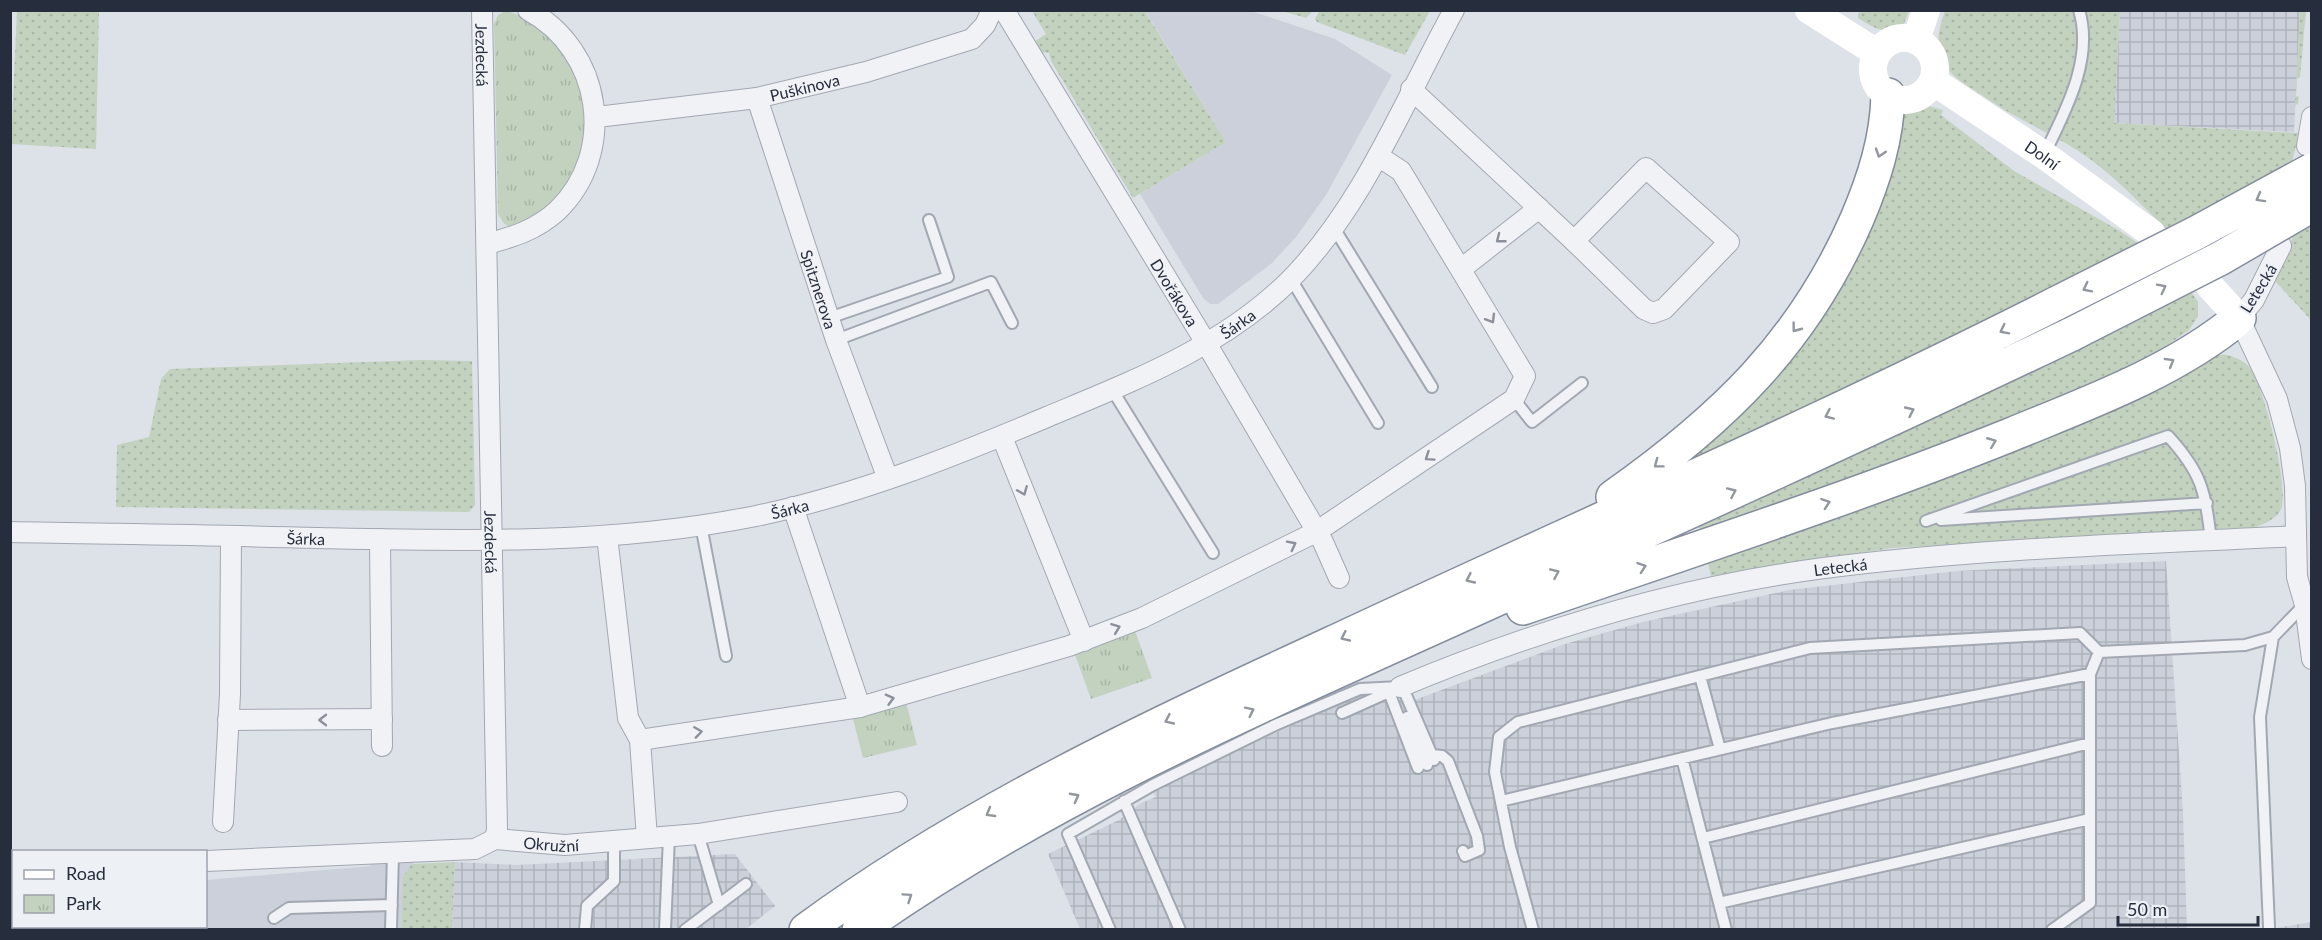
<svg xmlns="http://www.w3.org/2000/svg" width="2322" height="940" viewBox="0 0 2322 940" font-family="Lato,sans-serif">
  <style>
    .built { fill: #cbd0da }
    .industrial { fill: url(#industrial-grid) }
    .grass { fill: url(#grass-dots) }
    .park { fill: url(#park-tufts) }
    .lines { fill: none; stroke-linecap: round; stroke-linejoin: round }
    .service-casing { stroke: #a2a8b2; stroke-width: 14 }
    .minor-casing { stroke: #a2a8b2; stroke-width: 22 }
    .motorway-casing { stroke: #848d9e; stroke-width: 36 }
    .service { stroke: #f0f2f6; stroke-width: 10 }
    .minor { stroke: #f0f2f6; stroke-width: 20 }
    .secondary { stroke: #fff; stroke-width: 28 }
    .motorway { stroke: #fff; stroke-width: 33 }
    .motorway-bridge-casing { stroke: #848d9e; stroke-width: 36; stroke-linecap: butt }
    .motorway-bridge { stroke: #fff; stroke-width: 33 }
    .oneway { stroke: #92969e }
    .oneway2 { stroke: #8b909a }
    .labels { text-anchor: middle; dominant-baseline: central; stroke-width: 4.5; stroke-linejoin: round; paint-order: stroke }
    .street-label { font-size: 16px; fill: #262e3e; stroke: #edf0f5 }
  </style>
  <defs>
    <pattern id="industrial-grid" width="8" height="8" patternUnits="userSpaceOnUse" patternTransform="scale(1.5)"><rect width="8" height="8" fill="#cbd0da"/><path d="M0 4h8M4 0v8" fill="none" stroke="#aeb3bc"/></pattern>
    <pattern id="grass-dots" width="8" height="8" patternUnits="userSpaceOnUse" patternTransform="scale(1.5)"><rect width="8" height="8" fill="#c2d2be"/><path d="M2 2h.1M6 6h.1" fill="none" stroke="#a7b5a4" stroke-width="1.8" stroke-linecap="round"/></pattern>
    <pattern id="park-tufts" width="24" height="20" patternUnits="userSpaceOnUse" patternTransform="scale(1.5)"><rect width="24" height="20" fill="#c2d2be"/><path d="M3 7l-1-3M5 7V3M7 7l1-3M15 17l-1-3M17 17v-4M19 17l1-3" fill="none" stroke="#a7b5a4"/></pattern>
  </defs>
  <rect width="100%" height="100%" fill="#dde1e8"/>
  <path class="built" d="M 1149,11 L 1251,11 L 1335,39 L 1392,75 L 1326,195 L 1296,237 L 1272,263 L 1218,304 L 1210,304 L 1203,298 L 1140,194 L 1226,142 L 1146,12 Z
    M 421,852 L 404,877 L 401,929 L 33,930 L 33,926 L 206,926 L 206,880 L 371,866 L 356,855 Z"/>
  <path class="industrial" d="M 2120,11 L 2300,11 L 2294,132 L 2114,123 Z
    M 2166,561 L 2183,813 L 2187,929 L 1080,929 L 1048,854 L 1119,820 L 1141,803 L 1156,797 L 1152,789 L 1178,776 L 1361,695 L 1412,701 L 1565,644 L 1643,622 L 1789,590 L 1957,571 Z
    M 735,854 L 775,906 L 746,929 L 452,930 L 455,862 L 517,865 Z
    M 2311,922 L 2311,929 L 2271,929 Z"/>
  <path class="grass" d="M 1320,10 L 1430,10 L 1430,11 L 1405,55 L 1317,22 L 1315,19 Z
    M 17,11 L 99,11 L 96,149 L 11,144 Z
    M 1032,11 L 1149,11 L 1146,13 L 1226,142 L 1133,198 L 1051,61 L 1049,53 L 1039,52 L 1034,42 L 1046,34 Z
    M 1282,11 L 1313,11 L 1306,18 Z
    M 1868,11 L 1868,10 L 1909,11 L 1903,26 C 1888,37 1872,27 1858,18 L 1858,13 Z
    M 1945,11 L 2120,11 L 2114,123 L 2299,133 L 2277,225 L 2196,254 C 2155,223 2125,182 2080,152 C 2051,133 2018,120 1989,100 C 1975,90 1956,81 1946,67 C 1934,49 1938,30 1945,11 Z
    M 2300,11 L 2306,11 L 2300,77 L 2297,79 L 2296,96 L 2299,97 L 2298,104 L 2295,105 Z
    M 1925,105 L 1943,110 L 1941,115 L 2014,171 L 2120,231 L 2145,248 L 2189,289 L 2198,302 L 2198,316 L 2189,330 L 2166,346 L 2183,373 C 2195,366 2211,353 2225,355 C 2235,356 2247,362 2252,371 C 2264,390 2290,488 2281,509 C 2277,519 2265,523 2256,527 L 1892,548 L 1711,576 L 1684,464 L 1746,406 L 1900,109 Z
    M 2311,192 L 2311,320 L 2275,281 Z
    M 421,360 L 472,361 L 475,505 L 469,512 L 116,507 L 117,445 L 149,437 L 161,379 L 170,369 Z
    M 455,862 L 452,929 L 401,929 L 403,877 L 412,864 Z
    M 10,885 L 13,888 L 14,926 L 33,927 L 33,929 L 11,929 Z"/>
  <path class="park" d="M 505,11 C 519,13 529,22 541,30 C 611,85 595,196 511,227 L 504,224 L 498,214 L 494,24 L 498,15 Z
    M 1134,628 L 1152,678 L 1091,699 L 1073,649 Z
    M 905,698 L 917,745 L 863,758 L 851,711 Z"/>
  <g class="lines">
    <g class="service-casing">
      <path id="service" d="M 2044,155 C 2065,112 2094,59 2079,10
        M 1334,228 L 1432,387
        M 1291,279 L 1378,423
        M 829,318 L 948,277 L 929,220
        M 836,340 L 991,282 L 1012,323
        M 1113,391 L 1213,553
        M 1514,399 L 1532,422 L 1582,383
        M 1941,520 L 2207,503
        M 1926,521 L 2168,436 C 2202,473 2205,491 2211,540
        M 701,525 L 726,656
        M 1700,676 L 1720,749
        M 1402,686 L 1434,760
        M 1389,692 L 1418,768
        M 1342,713 L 1391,691
        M 1407,717 L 1427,765
        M 1432,755 L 1442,756 L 1448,761 L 1477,836 L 1479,850 L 1465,856 L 1463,851
        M 1682,758 L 1726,930
        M 1124,801 L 1180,930
        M 1501,801 L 1832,723 L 2090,674 L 2099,652
        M 698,834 L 719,905
        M 1703,838 L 2090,743
        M 1719,903 L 2090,819
        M 274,918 L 289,908 L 392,905
        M 2269,927 L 2260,717 L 2273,637
        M 391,930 L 393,853
        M 585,930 L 587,906 L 614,881 L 614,841
        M 665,930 L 669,837
        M 685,930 L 746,884
        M 1110,930 L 1068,834 L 1153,785 L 1275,725 L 1360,689 L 1400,687
        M 1533,930 L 1510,847 L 1495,772 L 1499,737 L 1518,722 L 1810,648 L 2080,633 L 2099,652 L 2245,645 L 2273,637 L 2304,605
        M 2052,930 L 2090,903 L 2090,674"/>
    </g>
    <g class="minor-casing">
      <g id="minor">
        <path id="s1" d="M 482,10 L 497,830 L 495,839"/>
        <path id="s2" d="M 1004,10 L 1206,343 L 1323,542 L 1339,578"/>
        <path d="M 1411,89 L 1574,241"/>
        <path id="s3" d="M 757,98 L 836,340 L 888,479"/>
        <path id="s4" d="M 597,117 L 757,98 L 866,72 L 972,39 L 985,25 L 992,10"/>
        <path d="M 2307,146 L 2312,117"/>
        <path d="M 1646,168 L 1729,242 L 1664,309 L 1653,313 L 1644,309 L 1574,241 Z"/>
        <path d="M 487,244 C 513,237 536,230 557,211 C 618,152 602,50 528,10"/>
        <path d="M 2281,246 L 2254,300 L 2239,318 L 2277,399 L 2290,448 L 2295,486 L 2297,577 L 2305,605 L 2312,659"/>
        <path d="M 1461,269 L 1539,208"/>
        <path d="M 1002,437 L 1084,641"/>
        <path d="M 793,507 L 860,707"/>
        <path id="s5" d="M 10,532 C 113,534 215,535 318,538 C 464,541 612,545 756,516 C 857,495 952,457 1047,417 C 1133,381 1223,347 1291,279 C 1364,204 1404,101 1454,10"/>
        <path d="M 607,536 L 628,718 L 640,740 L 647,838"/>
        <path d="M 380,539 L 382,746"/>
        <path id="s6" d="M 1400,687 C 1534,631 1679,587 1824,568 C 1980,548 2139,544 2296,536"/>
        <path d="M 228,720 L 382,719"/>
        <path d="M 640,740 L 860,707 L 1069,646 L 1142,618 L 1316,532 L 1514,399 L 1525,376 L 1401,171 L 1378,156"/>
        <path d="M 223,822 L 230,694 L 231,536"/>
        <path id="s7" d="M 206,861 L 475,849 L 495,839 L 565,845 L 698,834 L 897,802"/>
        <path d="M 10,869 L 14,869"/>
      </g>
    </g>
    <g class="motorway-casing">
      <path id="motorway" d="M 1613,497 C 1722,420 1803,343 1857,219 C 1874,179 1887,139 1888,95
        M 1523,608 C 1686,552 1850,499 2010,435 C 2088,403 2174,372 2239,318
        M 806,930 C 971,809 1159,723 1343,638 C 1581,527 1822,422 2057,303
        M 859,930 C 1034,806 1229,720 1424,632 C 1641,534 1858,436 2072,334"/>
    </g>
    <use href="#service" class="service"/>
    <use href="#minor" class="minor"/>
    <g class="secondary">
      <path d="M 1809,10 L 1877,53"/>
      <circle cx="1904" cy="69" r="31"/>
      <path d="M 1916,40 L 1926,10"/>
      <path id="s8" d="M 1933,81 L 2044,155 L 2151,233"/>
      <path d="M 2209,285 L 2239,318"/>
    </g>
    <use href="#motorway" class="motorway"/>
    <g class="motorway-bridge-casing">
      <path id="motorway-bridge" d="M 2057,303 L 2196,233 L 2312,170
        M 2072,334 L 2221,258 L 2312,205"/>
    </g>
    <use href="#motorway-bridge" class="motorway-bridge"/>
  </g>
  <defs><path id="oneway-chevron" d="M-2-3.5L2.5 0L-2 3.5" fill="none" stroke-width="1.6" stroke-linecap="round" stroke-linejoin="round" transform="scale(1.5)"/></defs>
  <g class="oneway">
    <use href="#oneway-chevron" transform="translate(1880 153) rotate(108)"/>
    <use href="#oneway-chevron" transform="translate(2260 198) rotate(151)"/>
    <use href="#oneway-chevron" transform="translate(2087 288) rotate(153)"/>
    <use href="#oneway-chevron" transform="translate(2162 288) rotate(-27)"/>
    <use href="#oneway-chevron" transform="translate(1796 328) rotate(127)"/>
    <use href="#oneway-chevron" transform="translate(2004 330) rotate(153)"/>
    <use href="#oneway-chevron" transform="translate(2170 362) rotate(-30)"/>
    <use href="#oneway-chevron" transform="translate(1910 411) rotate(-25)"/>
    <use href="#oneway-chevron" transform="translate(1829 415) rotate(156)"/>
    <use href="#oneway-chevron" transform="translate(1992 442) rotate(-22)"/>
    <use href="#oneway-chevron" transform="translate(1658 464) rotate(143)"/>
    <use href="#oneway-chevron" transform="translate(1732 492) rotate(-24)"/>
    <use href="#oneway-chevron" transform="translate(1826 503) rotate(-19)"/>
    <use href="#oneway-chevron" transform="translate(1642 567) rotate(-19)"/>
    <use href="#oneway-chevron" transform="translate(1555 573) rotate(-24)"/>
    <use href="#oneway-chevron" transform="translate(1470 579) rotate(155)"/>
    <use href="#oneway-chevron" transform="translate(1345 637) rotate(155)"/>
    <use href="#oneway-chevron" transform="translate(1250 711) rotate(-26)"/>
    <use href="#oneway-chevron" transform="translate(1169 720) rotate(155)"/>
    <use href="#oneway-chevron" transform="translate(1075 797) rotate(-28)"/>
    <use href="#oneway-chevron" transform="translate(990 813) rotate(150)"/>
    <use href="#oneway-chevron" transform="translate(908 897) rotate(-34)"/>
  </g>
  <g class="oneway2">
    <use href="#oneway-chevron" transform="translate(1500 239) rotate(142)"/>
    <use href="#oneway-chevron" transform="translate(1491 319) rotate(59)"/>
    <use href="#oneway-chevron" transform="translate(1429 457) rotate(146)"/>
    <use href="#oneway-chevron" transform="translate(1023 491) rotate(68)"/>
    <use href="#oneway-chevron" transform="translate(1292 545) rotate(-27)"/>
    <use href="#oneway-chevron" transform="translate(1116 628) rotate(-21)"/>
    <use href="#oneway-chevron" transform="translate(890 699) rotate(-15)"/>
    <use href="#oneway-chevron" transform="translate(323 720) rotate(180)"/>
    <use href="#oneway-chevron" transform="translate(698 732) rotate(-8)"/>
  </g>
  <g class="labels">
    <g class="street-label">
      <text stroke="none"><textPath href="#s1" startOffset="45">Jezdecká</textPath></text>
      <text stroke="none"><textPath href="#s4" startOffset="210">Puškinova</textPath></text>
      <text stroke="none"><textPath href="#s8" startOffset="132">Dolní</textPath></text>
      <text transform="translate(2258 288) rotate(-58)">Letecká</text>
      <text stroke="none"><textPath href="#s3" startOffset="201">Spitznerova</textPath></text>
      <text stroke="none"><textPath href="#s2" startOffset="330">Dvořákova</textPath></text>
      <text stroke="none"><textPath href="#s5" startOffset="1268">Šárka</textPath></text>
      <text stroke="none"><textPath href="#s5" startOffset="782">Šárka</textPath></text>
      <text stroke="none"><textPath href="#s5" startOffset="296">Šárka</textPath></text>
      <text stroke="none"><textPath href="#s1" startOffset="532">Jezdecká</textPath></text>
      <text stroke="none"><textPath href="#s6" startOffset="458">Letecká</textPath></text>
      <text stroke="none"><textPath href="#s7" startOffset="348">Okružní</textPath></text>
    </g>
  </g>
  <rect width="2322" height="940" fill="none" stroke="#262e3e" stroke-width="24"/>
  <rect x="12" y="850" width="195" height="78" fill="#edf0f5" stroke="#9da2ac" stroke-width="1.5"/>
  <rect x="24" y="870" width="30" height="9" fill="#ffffff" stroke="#9da2ac" stroke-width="1.5"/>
  <text x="66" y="880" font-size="18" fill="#262e3e">Road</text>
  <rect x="24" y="895" width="30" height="18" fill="url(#park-tufts)" stroke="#9da2ac" stroke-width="1.5"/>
  <text x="66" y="910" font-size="18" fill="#262e3e">Park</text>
  <path d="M2118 916v9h140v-9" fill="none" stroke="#262e3e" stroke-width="3"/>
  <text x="2127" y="916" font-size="18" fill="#262e3e" stroke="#edf0f5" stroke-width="4.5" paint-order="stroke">50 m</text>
</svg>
